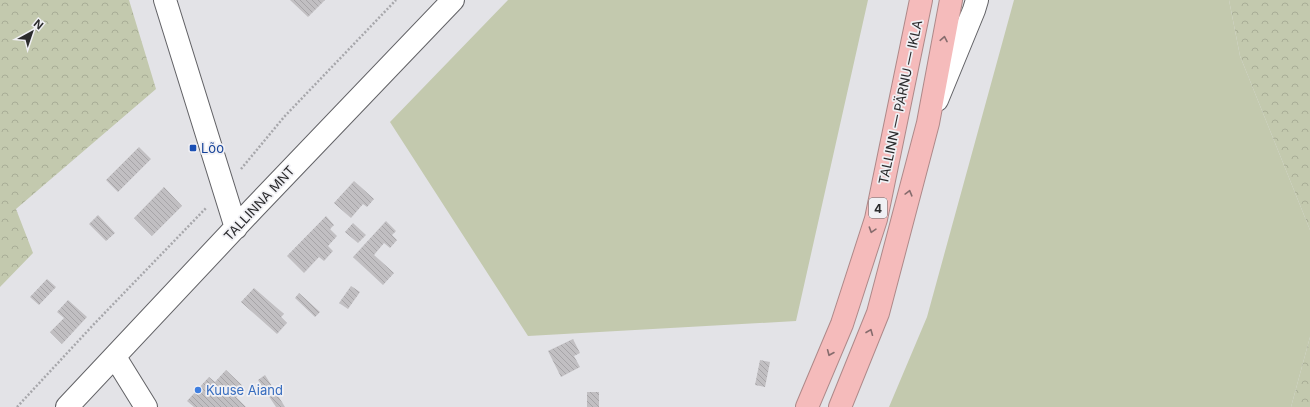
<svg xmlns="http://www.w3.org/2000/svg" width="1310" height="407" viewBox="0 0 1310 407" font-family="Inter,sans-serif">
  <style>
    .green { fill: #c3c9ae }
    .forest { fill: url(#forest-crowns) }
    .building { fill: url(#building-back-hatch) }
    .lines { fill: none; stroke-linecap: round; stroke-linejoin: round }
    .minor-casing { stroke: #626266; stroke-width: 24 }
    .highway-casing { stroke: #ae8989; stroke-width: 24 }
    .path { stroke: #a7a7ab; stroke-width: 2.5; stroke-dasharray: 2 2; stroke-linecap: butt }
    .minor { stroke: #fff; stroke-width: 22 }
    .highway { stroke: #f5bbbb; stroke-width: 22 }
    .oneway { stroke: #866c6d }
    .transit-dot { fill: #1a4fb4; stroke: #f0f0f4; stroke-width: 1.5 }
    .shop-dot { fill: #3f7fe0; stroke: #f0f0f4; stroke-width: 1.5 }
    .labels { text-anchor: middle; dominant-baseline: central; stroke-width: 3.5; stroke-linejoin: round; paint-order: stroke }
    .shield { fill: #f0f0f4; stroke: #666669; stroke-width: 1 }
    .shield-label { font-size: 12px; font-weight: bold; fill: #2b2b2d }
    .street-label { font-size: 13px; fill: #2b2b2d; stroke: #f0f0f4 }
    .transit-label { font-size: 13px; fill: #164399; stroke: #f0f0f4; text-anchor: start }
    .shop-label { font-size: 13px; fill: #366cbe; stroke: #f0f0f4; text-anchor: start }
  </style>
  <defs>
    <pattern id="forest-crowns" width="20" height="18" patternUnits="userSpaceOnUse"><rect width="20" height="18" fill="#c3c9ae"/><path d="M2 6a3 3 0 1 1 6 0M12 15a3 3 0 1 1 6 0" fill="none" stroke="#a8ad96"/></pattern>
    <pattern id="building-back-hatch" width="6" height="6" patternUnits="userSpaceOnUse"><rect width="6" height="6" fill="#c1bfc2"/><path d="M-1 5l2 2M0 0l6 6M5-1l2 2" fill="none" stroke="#a6a4a7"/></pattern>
  </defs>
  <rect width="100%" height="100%" fill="#e3e3e7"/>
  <path class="green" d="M 508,0 L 868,0 L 796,321 L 528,336 L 390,122 Z
    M 1014,0 L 1229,0 L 1240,56 L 1310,230 L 1310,337 L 1291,407 L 889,407 L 927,317 Z"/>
  <path class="forest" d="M 0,0 L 129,0 L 156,89 L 16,209 L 33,253 L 0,287 Z
    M 1229,0 L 1310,0 L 1310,230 L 1240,56 Z
    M 1310,337 L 1310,407 L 1291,407 Z"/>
  <path class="building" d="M 290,0 L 325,0 L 308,17 Z
    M 139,147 L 151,159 L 118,192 L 106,180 Z
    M 354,181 L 374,199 L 367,207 L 363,204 L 351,218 L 334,203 Z
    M 164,187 L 182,206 L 152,236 L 134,218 Z
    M 98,215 L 115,233 L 106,241 L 89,224 Z
    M 326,216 L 334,225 L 330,229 L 337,236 L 328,246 L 333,251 L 324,261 L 319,257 L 304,273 L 287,256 Z
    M 386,221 L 396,231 L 392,235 L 397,240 L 390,248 L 384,243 L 374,255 L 394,273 L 383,285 L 353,257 Z
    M 353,223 L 366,235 L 358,243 L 345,232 Z
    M 47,279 L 56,287 L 39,305 L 30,297 Z
    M 351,286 L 360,292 L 348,309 L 339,303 Z
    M 254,288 L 284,314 L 281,317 L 287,323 L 277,334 L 241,302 Z
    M 299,293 L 320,312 L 315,317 L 295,298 Z
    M 68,300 L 87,317 L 62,344 L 50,332 L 64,318 L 57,312 Z
    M 573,339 L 580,353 L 574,356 L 580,367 L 561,377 L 548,351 Z
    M 760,360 L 770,362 L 765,387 L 755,385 Z
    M 226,370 L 245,388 L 236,397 L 246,407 L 194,407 L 187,401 L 209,377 L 215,382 Z
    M 265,375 L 285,407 L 276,407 L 258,380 Z
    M 587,392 L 599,392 L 599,407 L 587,407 Z"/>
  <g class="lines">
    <g class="minor-casing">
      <path id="minor" d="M 165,0 L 236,228
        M 937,100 L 974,10 L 977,0
        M 115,357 L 146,407
        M 67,407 L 253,209 L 453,0"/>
    </g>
    <g class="highway-casing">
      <path id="highway" d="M 807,407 L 842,324 L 876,219 L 921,0
        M 840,407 L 878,313 L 928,123 L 951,0"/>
    </g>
    <path class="path" d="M 241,169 L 284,117 L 396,0
      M 17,407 L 95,323 L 207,207"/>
    <use href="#minor" class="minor"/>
    <use href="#highway" class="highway"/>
  </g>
  <defs><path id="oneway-chevron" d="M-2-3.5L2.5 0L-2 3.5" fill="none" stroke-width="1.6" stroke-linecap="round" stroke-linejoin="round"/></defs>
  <g class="oneway">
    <use href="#oneway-chevron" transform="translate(944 39) rotate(-79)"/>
    <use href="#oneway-chevron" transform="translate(909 193) rotate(-75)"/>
    <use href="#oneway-chevron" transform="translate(872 230) rotate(108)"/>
    <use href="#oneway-chevron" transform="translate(870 332) rotate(-68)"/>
    <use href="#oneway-chevron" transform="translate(830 353) rotate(113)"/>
  </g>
  <rect class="transit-dot" x="189" y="144" width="8" height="8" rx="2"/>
  <circle class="shop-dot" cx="198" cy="390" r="4"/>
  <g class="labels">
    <rect class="shield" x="869" y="198" width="18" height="20" rx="3"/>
    <g class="shield-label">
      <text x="878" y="208">4</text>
    </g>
    <g class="street-label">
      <text transform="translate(900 102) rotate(-78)">TALLINN — PÄRNU — IKLA</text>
      <text transform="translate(259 203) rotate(-47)">TALLINNA MNT</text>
    </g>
    <g class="transit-label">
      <text x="201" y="148">Lõo</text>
    </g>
    <g class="shop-label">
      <text x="206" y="390">Kuuse Aiand</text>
    </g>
  </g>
  <g transform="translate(32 32) rotate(40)" stroke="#f0f0f4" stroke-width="3" paint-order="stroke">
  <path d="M0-3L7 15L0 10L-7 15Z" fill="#2b2b2d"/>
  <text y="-6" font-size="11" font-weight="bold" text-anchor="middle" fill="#2b2b2d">N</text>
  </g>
</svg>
